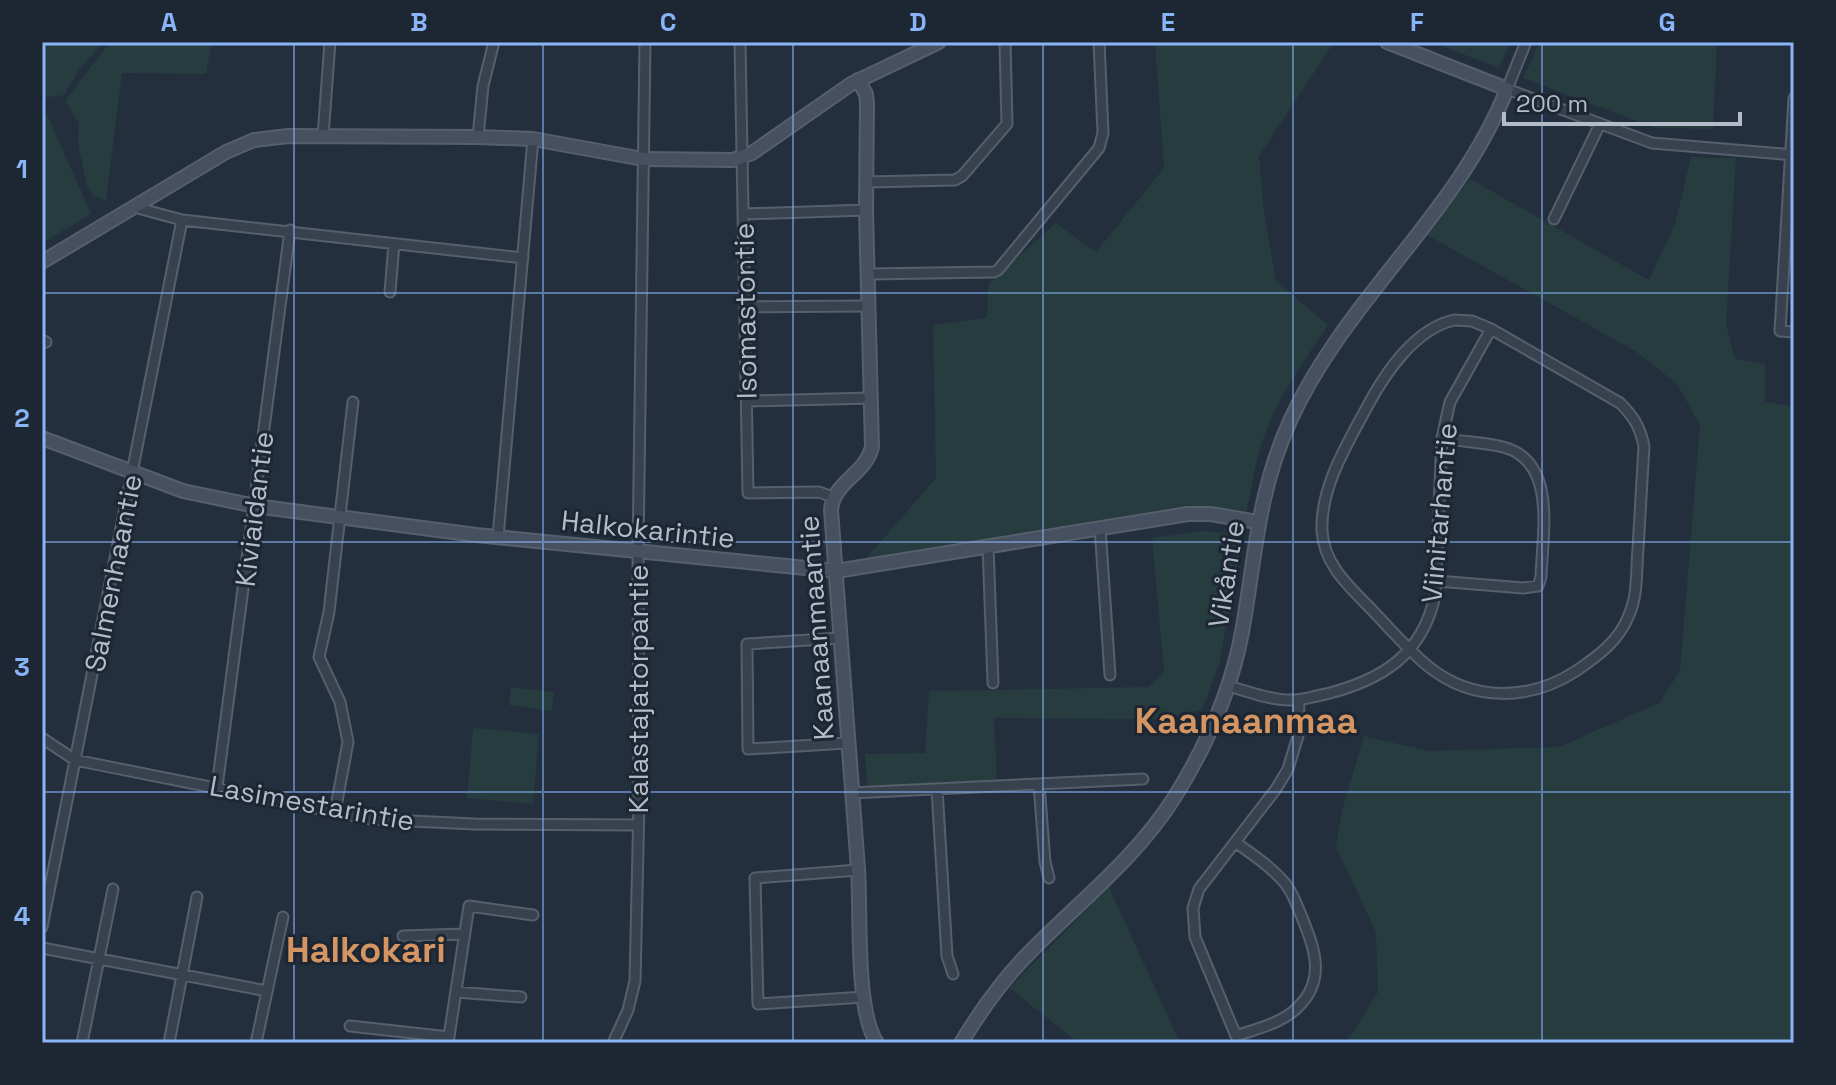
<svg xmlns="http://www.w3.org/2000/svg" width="1836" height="1085" viewBox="0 0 1836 1085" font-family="'Space Grotesk',sans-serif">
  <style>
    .green { fill: #263c3f }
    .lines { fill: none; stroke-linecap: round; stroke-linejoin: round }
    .street-casing { stroke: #565f6c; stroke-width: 13 }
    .secondary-casing { stroke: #565f6c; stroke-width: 16 }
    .street { stroke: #38414e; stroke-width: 9 }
    .secondary { stroke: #465061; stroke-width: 12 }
    .grid { fill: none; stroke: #8ab4f8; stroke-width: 2; stroke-opacity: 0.55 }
    .labels { text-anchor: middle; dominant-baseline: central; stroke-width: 6; stroke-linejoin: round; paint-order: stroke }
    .street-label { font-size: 28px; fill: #b4bcc9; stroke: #1d2633 }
    .district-label { font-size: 36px; font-weight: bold; fill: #d59563; stroke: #1d2633 }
    .neatline { fill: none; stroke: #8ab4f8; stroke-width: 3 }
    .grid-label { font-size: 26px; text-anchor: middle; font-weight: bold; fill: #8ab4f8 }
  </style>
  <rect width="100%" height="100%" fill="#242f3e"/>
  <path class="green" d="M 42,42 L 104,42 L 80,68 L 64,95 L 42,98 Z
    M 110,42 L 212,42 L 206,74 L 122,73 L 106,200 L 94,196 L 87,186 L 78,143 L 79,123 L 65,101 Z
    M 1155,42 L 1334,42 L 1259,156 L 1264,212 L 1276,281 L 1328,325 C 1303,363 1274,402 1261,446 C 1254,468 1251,492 1246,514 L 1213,507 L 863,562 L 936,478 L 933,325 L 987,318 L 988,284 L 1056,223 L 1096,252 L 1164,168 Z
    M 1432,42 L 1511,42 L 1499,68 Z
    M 1540,42 L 1717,42 L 1713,129 L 1655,128 L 1523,78 Z
    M 42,103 L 91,214 L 42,243 Z
    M 1691,157 L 1736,158 L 1726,324 L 1735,359 L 1765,364 L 1765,402 L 1794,407 L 1794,1043 L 1343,1043 L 1352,1034 L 1378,992 L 1376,932 L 1336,847 L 1342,810 L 1364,736 L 1428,751 L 1559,747 L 1659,703 L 1680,671 L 1700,425 L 1677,384 L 1635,351 L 1427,235 L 1470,179 L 1649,280 L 1675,224 Z
    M 1204,531 L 1243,534 L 1219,664 L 1202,710 L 1161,719 L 994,718 L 997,781 L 868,790 L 865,754 L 925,753 L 929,691 L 1149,687 L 1164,671 L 1152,538 Z
    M 511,687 L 554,692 L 552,711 L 509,705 Z
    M 473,728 L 539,734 L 533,804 L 467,798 Z
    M 1109,887 L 1180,1043 L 1079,1043 L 1009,988 Z"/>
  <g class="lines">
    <g class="street-casing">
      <path id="street" d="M 740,42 L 748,493 L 819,492 L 833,497
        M 1526,42 L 1507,89 L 1652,143 L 1794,155
        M 1794,98 L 1780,331 L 1794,332
        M 323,136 L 330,42
        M 478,137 L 483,86 L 494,42
        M 867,182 L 955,180 L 962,176 L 1007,124 L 1005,42
        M 134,207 L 182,220 L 523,258
        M 744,214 L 866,210
        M 1554,219 L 1600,124
        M 869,274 L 994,272 L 998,270 L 1099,148 L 1103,133 L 1099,42
        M 390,292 L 394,244
        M 746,307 L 868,306
        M 1454,320 L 1472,321 L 1491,329 L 1620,403 C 1634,417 1640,427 1644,446 C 1642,481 1640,515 1638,549 C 1636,571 1638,595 1629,615 C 1619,641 1598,656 1576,671 C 1530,701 1473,702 1429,667 C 1409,651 1391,630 1373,611 C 1351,588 1324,566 1322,531 C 1320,488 1347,444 1367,407 C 1385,373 1415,329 1454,320 Z
        M 42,340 L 46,342
        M 747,401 L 871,398
        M 1100,527 L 1110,675
        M 498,537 L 533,139
        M 988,545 L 993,683
        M 1437,581 L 1523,588 L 1538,586 L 1541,577 C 1542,535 1558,461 1503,447 C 1483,442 1462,442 1442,438
        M 841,638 L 747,644 L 748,749 L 847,743
        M 1228,686 C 1247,691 1269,700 1289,700 C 1301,701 1314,696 1326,694 C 1382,680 1422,655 1435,596 L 1442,438 L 1450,402 L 1491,329
        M 42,738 L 75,760 L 370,819 L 474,824 L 638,825
        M 1039,784 L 1045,862 L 1049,878
        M 217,787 L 290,230
        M 937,789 L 947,956 L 953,974
        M 851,793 L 1143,779
        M 335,812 L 348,742 L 340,702 L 319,657 L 329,612 L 353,402
        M 1235,842 C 1252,854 1270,866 1284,882 C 1292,891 1296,903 1301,915 C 1314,947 1327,979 1298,1007 C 1283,1023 1256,1029 1236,1036 L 1195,937 L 1193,908 L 1199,889 L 1276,789 L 1288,769 L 1298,736 L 1299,700
        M 858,870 L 755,878 L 758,1004 L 864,997
        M 42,927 L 182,220
        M 403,936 L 464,934
        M 42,948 L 267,991
        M 456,992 L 521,997
        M 350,1026 L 449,1037
        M 82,1043 L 113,889
        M 169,1043 L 197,897
        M 256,1043 L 283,917
        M 448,1043 L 469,906 L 533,915
        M 613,1043 L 628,1010 L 635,981 L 639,804 L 638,552 L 645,42"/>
    </g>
    <g class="secondary-casing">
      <path id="secondary" d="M 858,80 L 866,94 L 867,104 L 866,210 L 872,447 C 866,474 833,482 831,510 C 839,629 848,749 858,869 C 861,911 855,1011 877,1043
        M 42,262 L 226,152 L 254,140 L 288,136 L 478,137 L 533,139 L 643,159 L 733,160 L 752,153 L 851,84 L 939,42
        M 42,438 L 183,491 L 255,506 L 476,535 L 836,571 L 1188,514 L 1211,514 L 1257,522
        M 961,1043 C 981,1010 1003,979 1030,952 C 1079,902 1136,858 1174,798 C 1206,747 1231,692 1242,632 C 1256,555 1257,494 1290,421 C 1345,299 1458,214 1507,89 L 1387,42"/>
    </g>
    <use href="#street" class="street"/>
    <use href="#secondary" class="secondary"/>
  </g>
  <path class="grid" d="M 294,42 L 294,1043M 543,42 L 543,1043M 793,42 L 793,1043M 1043,42 L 1043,1043M 1293,42 L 1293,1043M 1542,42 L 1542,1043M 42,293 L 1794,293M 42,542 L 1794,542M 42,792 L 1794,792"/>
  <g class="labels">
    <g class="street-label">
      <text transform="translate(745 311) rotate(-91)">Isomastontie</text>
      <text transform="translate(254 509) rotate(-83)">Kiviaidantie</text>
      <text transform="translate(1439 513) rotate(-85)">Viinitarhantie</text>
      <text transform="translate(648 529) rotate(6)">Halkokarintie</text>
      <text transform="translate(113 573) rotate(-79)">Salmenhaantie</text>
      <text transform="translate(1226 574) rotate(-81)">Vikåntie</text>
      <text transform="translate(816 628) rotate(-94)">Kaanaanmaantie</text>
      <text transform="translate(638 689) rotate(-90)">Kalastajatorpantie</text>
      <text transform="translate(312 803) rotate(10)">Lasimestarintie</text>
    </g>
    <g class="district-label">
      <text x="1246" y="721">Kaanaanmaa</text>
      <text x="366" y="950">Halkokari</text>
    </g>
  </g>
  <rect width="1836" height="1085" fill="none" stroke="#1d2633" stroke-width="88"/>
  <path d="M1504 112v12h236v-12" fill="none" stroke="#b4bcc9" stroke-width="4"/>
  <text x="1516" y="112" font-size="24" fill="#b4bcc9" stroke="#1d2633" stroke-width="6" paint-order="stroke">200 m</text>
  <rect x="44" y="44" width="1748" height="997" class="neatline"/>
  <g class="grid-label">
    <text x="169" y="31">A</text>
    <text x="419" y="31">B</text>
    <text x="668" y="31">C</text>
    <text x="918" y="31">D</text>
    <text x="1168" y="31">E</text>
    <text x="1417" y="31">F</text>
    <text x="1667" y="31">G</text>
    <text x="22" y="178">1</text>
    <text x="22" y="427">2</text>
    <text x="22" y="676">3</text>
    <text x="22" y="925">4</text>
  </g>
</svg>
